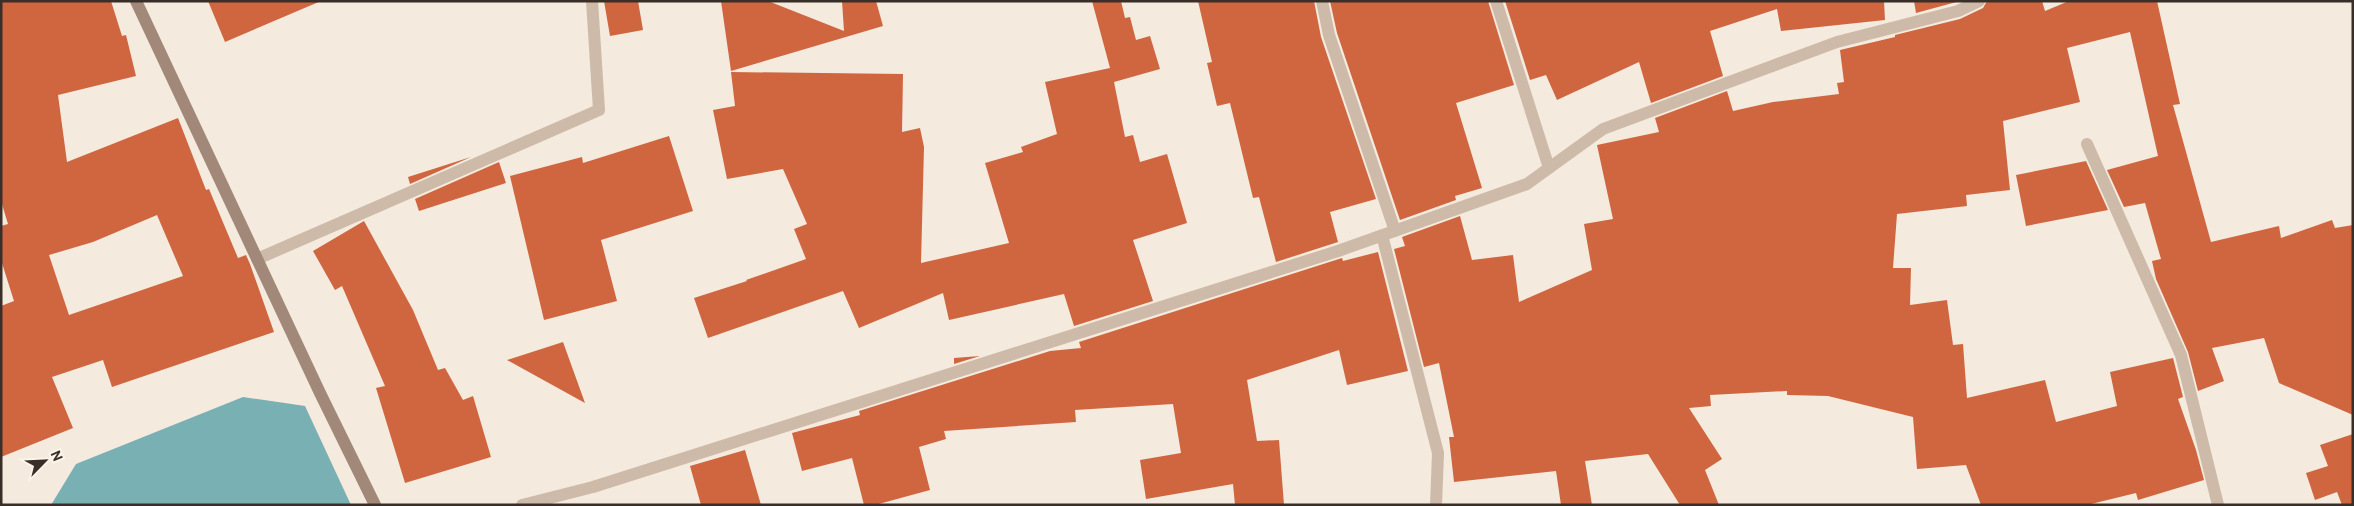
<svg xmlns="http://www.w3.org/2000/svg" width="2354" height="506" viewBox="0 0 2354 506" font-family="Overpass,sans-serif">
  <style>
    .water { fill: #79b0b4 }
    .building { fill: #cf6640; fill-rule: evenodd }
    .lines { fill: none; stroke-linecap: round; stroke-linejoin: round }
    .street { stroke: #cebaa8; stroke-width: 12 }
    .secondary { stroke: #a28879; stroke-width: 12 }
  </style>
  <rect width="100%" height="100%" fill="#f4eadd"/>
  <path class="water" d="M 243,397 L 305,406 L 351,505 L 51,505 L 76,464 Z"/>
  <path class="building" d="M 1,1 L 111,1 L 122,36 L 126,35 L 136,76 L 58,95 L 67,162 L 178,118 L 206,190 L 209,189 L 238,258 L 246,255 L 250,264 L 274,332 L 112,387 L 103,360 L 52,377 L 73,428 L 1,457 L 1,306 L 14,301 L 1,260 L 1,226 L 8,224 L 1,201 ZM 157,215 L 183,276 L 69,315 L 49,255 L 93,242 Z
    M 208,1 L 321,1 L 225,42 Z
    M 604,1 L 638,1 L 643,30 L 610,36 Z
    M 721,1 L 768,1 L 844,31 L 842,1 L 876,1 L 883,26 L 731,71 Z
    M 1092,1 L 1121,1 L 1125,18 L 1130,17 L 1136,40 L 1150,36 L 1160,69 L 1114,82 L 1125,137 L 1133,135 L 1140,162 L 1167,154 L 1187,223 L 1133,240 L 1153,301 L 1074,326 L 1064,294 L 949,320 L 943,293 L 859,328 L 843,291 L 708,338 L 694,298 L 747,281 L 746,280 L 806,259 L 794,229 L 807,224 L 783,169 L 727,179 L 713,110 L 735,106 L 731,72 L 903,74 L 902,132 L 920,128 L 924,147 L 921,263 L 1009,243 L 985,163 L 1023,152 L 1021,147 L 1057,134 L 1045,82 L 1110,68 Z
    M 1198,1 L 1314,1 L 1321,37 L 1376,199 L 1330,212 L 1338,242 L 1276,262 L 1259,197 L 1253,198 L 1230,103 L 1217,106 L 1207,63 L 1212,62 Z
    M 1330,1 L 1488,1 L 1514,85 L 1456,103 L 1482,188 L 1455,196 L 1456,200 L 1400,220 L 1337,33 Z
    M 1505,1 L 1884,1 L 1885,20 L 1781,31 L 1777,9 L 1710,31 L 1723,76 L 1651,103 L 1639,62 L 1557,100 L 1546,75 L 1530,80 Z
    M 1914,1 L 1960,1 L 1916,13 Z
    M 1987,1 L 2042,1 L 2045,11 L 2069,1 L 2157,1 L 2180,104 L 2173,105 L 2211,242 L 2279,226 L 2281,238 L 2332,220 L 2335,228 L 2353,225 L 2353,415 L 2279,383 L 2264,338 L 2212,348 L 2224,381 L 2198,391 L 2188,352 L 2156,279 L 2152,261 L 2161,259 L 2145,203 L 2124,207 L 2107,170 L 2158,156 L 2130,32 L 2067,48 L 2080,102 L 2003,121 L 2010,190 L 1966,195 L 1967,206 L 1897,214 L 1893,268 L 1911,268 L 1910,305 L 1947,300 L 1953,345 L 1963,344 L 1967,398 L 2045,380 L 2056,422 L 2117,406 L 2110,372 L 2173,358 L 2183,397 L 2178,399 L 2196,450 L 2204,480 L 2138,500 L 2136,493 L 2087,505 L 1981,505 L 1966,465 L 1917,469 L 1913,417 L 1828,396 L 1787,395 L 1787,391 L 1710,395 L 1711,406 L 1689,408 L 1722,459 L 1705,470 L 1719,505 L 1680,505 L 1648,454 L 1585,461 L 1592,505 L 1561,505 L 1556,471 L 1454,482 L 1449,437 L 1454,437 L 1439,363 L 1424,367 L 1394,249 L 1405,246 L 1402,237 L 1460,216 L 1472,260 L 1513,255 L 1519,302 L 1592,270 L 1584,224 L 1613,219 L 1597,145 L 1659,132 L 1655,118 L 1727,91 L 1733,111 L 1773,102 L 1839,94 L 1837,83 L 1844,82 L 1840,50 L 1895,37 L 1895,35 L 1960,19 L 1983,8 Z
    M 669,136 L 693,211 L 601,240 L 617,301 L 544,320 L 510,176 L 582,157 L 583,163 Z
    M 471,157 L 410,184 L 408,177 Z
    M 2086,161 L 2108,210 L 2026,226 L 2016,175 Z
    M 499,162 L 506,183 L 419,211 L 415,199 Z
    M 364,221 L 413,310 L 438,370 L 445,368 L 463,400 L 473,396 L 491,457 L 405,483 L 376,388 L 385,386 L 342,286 L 335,290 L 313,251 Z
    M 1378,252 L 1408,371 L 1347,385 L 1339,350 L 1247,380 L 1257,441 L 1279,440 L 1284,505 L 1235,505 L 1233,484 L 1146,499 L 1140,460 L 1181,453 L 1173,404 L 1075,410 L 1076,422 L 944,431 L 946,439 L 919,447 L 930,490 L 875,505 L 864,505 L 852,458 L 802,471 L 792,433 L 860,415 L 859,411 L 1050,351 L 1081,348 L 1079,342 L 1342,258 L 1343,261 Z
    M 563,342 L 585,403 L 507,360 Z
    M 980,356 L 954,364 L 954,358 Z
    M 2353,434 L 2353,505 L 2342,505 L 2337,492 L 2315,500 L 2306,473 L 2328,466 L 2320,445 Z
    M 745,450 L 761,505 L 701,505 L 690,466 Z"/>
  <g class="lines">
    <path class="street" d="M 1322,1 L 1329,35 L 1395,231
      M 1496,1 L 1549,168
      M 2087,144 L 2181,355 L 2218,505
      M 1382,235 L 1438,453 L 1436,505
      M 257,259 L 599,110 L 592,1
      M 522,505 L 593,487 L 1338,251 L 1527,184 L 1603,129 L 1837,42 L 1958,11 L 1979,1"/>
    <path class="secondary" d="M 136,1 L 320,393 L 375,505"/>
  </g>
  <rect width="2354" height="506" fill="none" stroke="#3a2e28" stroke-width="5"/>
  <g transform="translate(45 461) rotate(66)" stroke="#fbf4ea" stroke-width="4" paint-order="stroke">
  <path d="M0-4L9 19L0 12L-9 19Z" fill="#3a2e28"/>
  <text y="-8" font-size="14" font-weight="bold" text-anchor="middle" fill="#3a2e28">N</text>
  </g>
</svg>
